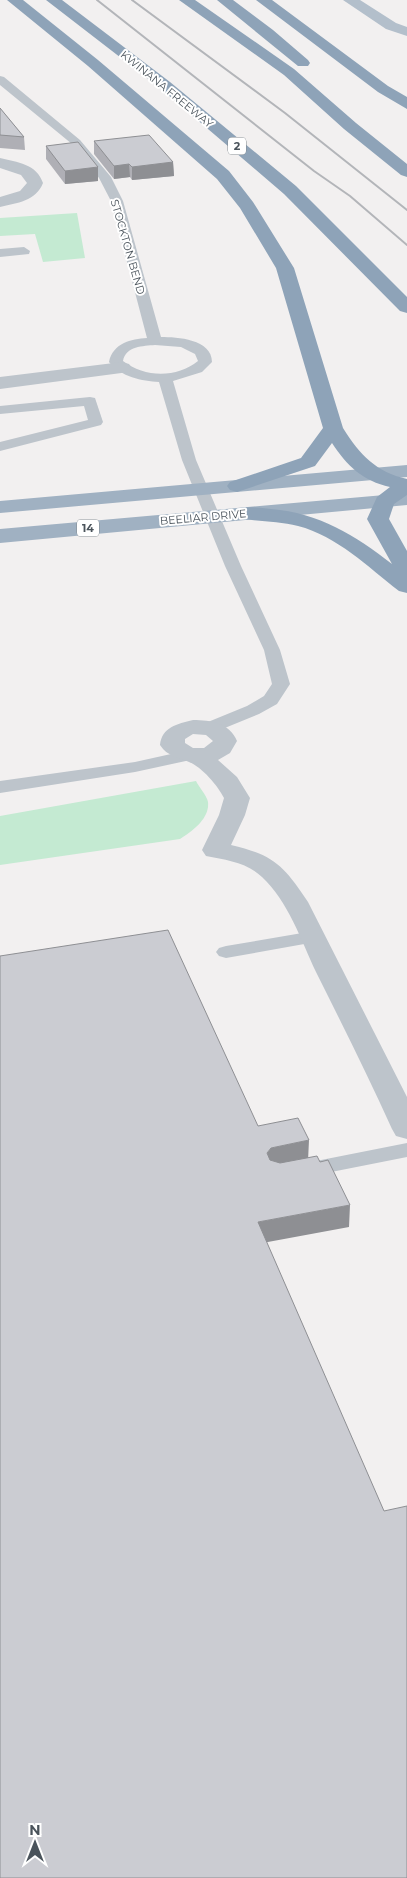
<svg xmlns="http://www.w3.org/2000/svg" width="407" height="1878" viewBox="0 0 407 1878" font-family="Montserrat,sans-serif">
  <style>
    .green { fill: #c4ead2 }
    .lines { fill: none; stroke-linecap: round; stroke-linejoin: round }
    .service { fill: #bdc4cb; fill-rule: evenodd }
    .minor { fill: #bdc4cb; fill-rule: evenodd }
    .primary { fill: #b3bfcb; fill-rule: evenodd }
    .trunk { fill: #a0b1c2; fill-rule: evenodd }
    .motorway { fill: #8ea3b8; fill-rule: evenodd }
    .rail { stroke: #b3b5b9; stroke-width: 2 }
    .wall { fill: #afafb5 }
    .shaded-wall { fill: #8e8f93 }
    .building { fill: #cbccd2; stroke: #8e8f93 }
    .labels { text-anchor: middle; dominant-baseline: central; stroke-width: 4; stroke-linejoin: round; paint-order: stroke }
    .far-street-label { font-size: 11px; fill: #4a535b; stroke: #fff }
    .shield { fill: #fff; stroke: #80878c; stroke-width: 1 }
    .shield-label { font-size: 11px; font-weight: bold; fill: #4a535b }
  </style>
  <rect width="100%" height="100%" fill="#f2f0f0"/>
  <path class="green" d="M 77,213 L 85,258 L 43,262 L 35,234 L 0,236 L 0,218 Z
    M 196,781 C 199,787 207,796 208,802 C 210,819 191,832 180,839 L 0,865 L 0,816 Z"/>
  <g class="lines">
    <path class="service" d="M 0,76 L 4,77 L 80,140 L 111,177 L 123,201 L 161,337 C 177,337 212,339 212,362 L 202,372 L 173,381 L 196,460 L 241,566 L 280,650 L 290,684 L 277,704 L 259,714 L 215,732 L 209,733 L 203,732 L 200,728 L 203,724 L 247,706 L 264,696 L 272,684 L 264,650 L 225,566 L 182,460 L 159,382 C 142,381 121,377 109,362 C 113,343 131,339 147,338 L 111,201 L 99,178 L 72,144 L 0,85 ZM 155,345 L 181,347 L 195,354 L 198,361 C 177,378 145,378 123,361 C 126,346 143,346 155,345 Z
      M 24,247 L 30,251 L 29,254 L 0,257 L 0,249 Z
      M 90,397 L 95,398 L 103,422 L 101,425 L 0,451 L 0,442 L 88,420 L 84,406 L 0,414 L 0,406 Z
      M 189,750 L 195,751 L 198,755 L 195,759 L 135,772 L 0,793 L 0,781 L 135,762 Z
      M 314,931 L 321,933 L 324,937 L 321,941 L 226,958 L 219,956 L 216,952 L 219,948 L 226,946 Z
      M 407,1143 L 407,1157 L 306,1177 L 298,1175 L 295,1170 L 298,1165 L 306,1163 Z"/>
    <path class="minor" d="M 0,158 C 17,162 37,164 43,183 C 36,201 17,203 0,207 L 0,197 L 20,191 L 27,183 L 21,175 L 0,168 Z
      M 122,362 L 129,364 L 132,368 L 129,372 L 0,389 L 0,377 Z
      M 193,720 C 211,720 230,723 237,741 L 230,753 L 218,760 L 237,777 L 250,798 L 245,815 L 231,845 C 274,855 284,866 308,902 L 407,1097 L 407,1139 L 396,1136 L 392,1129 C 368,1076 342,1024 316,972 C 301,940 288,901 262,877 C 246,862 226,860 206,856 L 202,850 L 219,815 L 224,798 C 218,786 202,767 189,762 C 177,756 168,757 160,745 C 162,727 177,724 193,720 ZM 193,734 L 206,735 L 213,741 L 204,748 L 193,748 L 185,743 L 185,739 Z"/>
    <path class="primary" d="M 343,0 L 360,0 L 396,23 L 407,27 L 407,36 L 386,29 Z"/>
    <path class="trunk" d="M 407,465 L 407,477 L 0,513 L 0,501 Z
      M 407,493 L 407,505 L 0,543 L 0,529 Z"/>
    <path class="motorway" d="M 7,0 L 23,0 L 98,60 L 229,171 L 253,202 L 294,268 L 343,428 C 360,455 376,472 407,479 L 407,495 L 394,504 L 389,519 L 407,551 L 407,593 L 399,591 C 368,567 337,536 298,526 C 279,521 259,522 240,518 L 237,513 L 240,508 C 251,506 261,508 271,509 C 319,513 355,535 392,564 L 367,519 L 377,497 L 390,487 C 363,481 347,466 332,443 L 315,466 L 237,492 L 230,490 L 227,486 L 230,482 L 301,458 L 323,428 L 276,268 L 240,208 L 217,179 L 88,66 Z
      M 46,0 L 62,0 L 170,82 L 296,186 L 407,297 L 407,313 L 400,311 L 284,194 L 160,88 Z
      M 179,0 L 195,0 L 294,69 L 356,123 L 407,164 L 407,177 L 401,175 L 344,129 L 284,75 Z
      M 217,0 L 233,0 L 273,30 L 308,60 L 310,63 L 308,66 L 298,66 Z
      M 256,0 L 272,0 L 388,86 L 407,97 L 407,109 L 378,92 Z"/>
    <path class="rail" d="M 97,0 L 314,171 L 350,196 L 407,245
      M 132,0 L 285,113 L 407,210"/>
  </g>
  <path class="wall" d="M 0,108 L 24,137 L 25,150 L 0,148 Z
    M 94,141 L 173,162 L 174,176 L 132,180 L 130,177 L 114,179 L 94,154 Z
    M 46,146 L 98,167 L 98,181 L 65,184 L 46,159 Z"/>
  <path class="shaded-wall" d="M 173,162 L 174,176 L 132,180 L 132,167 Z
    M 129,164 L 130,177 L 114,179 L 114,166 Z
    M 98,167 L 98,181 L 65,184 L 65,171 Z
    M 309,1140 L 308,1161 L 271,1169 L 267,1153 L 271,1148 Z
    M 350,1205 L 349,1227 L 257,1244 L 258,1222 Z"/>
  <path class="building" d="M 0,108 L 24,137 L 0,135 Z
    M 149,135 L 173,162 L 132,167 L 129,164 L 114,166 L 94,141 Z
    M 78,142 L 98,167 L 65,171 L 46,146 Z
    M 168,930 L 258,1126 L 298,1118 L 309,1140 L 271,1148 L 267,1153 L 270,1160 L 280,1163 L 317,1156 L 320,1162 L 328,1160 L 350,1205 L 258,1222 L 384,1511 L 407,1506 L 407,1878 L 0,1878 L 0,956 Z"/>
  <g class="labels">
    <g class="far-street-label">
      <text transform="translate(167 89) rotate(39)">KWINANA FREEWAY</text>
      <text transform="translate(128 247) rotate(74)">STOCKTON BEND</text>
      <text transform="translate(203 517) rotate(-5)">BEELIAR DRIVE</text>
    </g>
    <g class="shield">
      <rect x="228" y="137.5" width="18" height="17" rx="4"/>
      <rect x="77" y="519.5" width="22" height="17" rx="4"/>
    </g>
    <g class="shield-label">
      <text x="237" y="146">2</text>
      <text x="88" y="528">14</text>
    </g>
  </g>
  <g transform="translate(35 1843)" stroke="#ffffff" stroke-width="4" paint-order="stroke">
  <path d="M0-4L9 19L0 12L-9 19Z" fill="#4a535b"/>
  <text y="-8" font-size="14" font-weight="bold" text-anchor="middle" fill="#4a535b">N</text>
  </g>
</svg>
